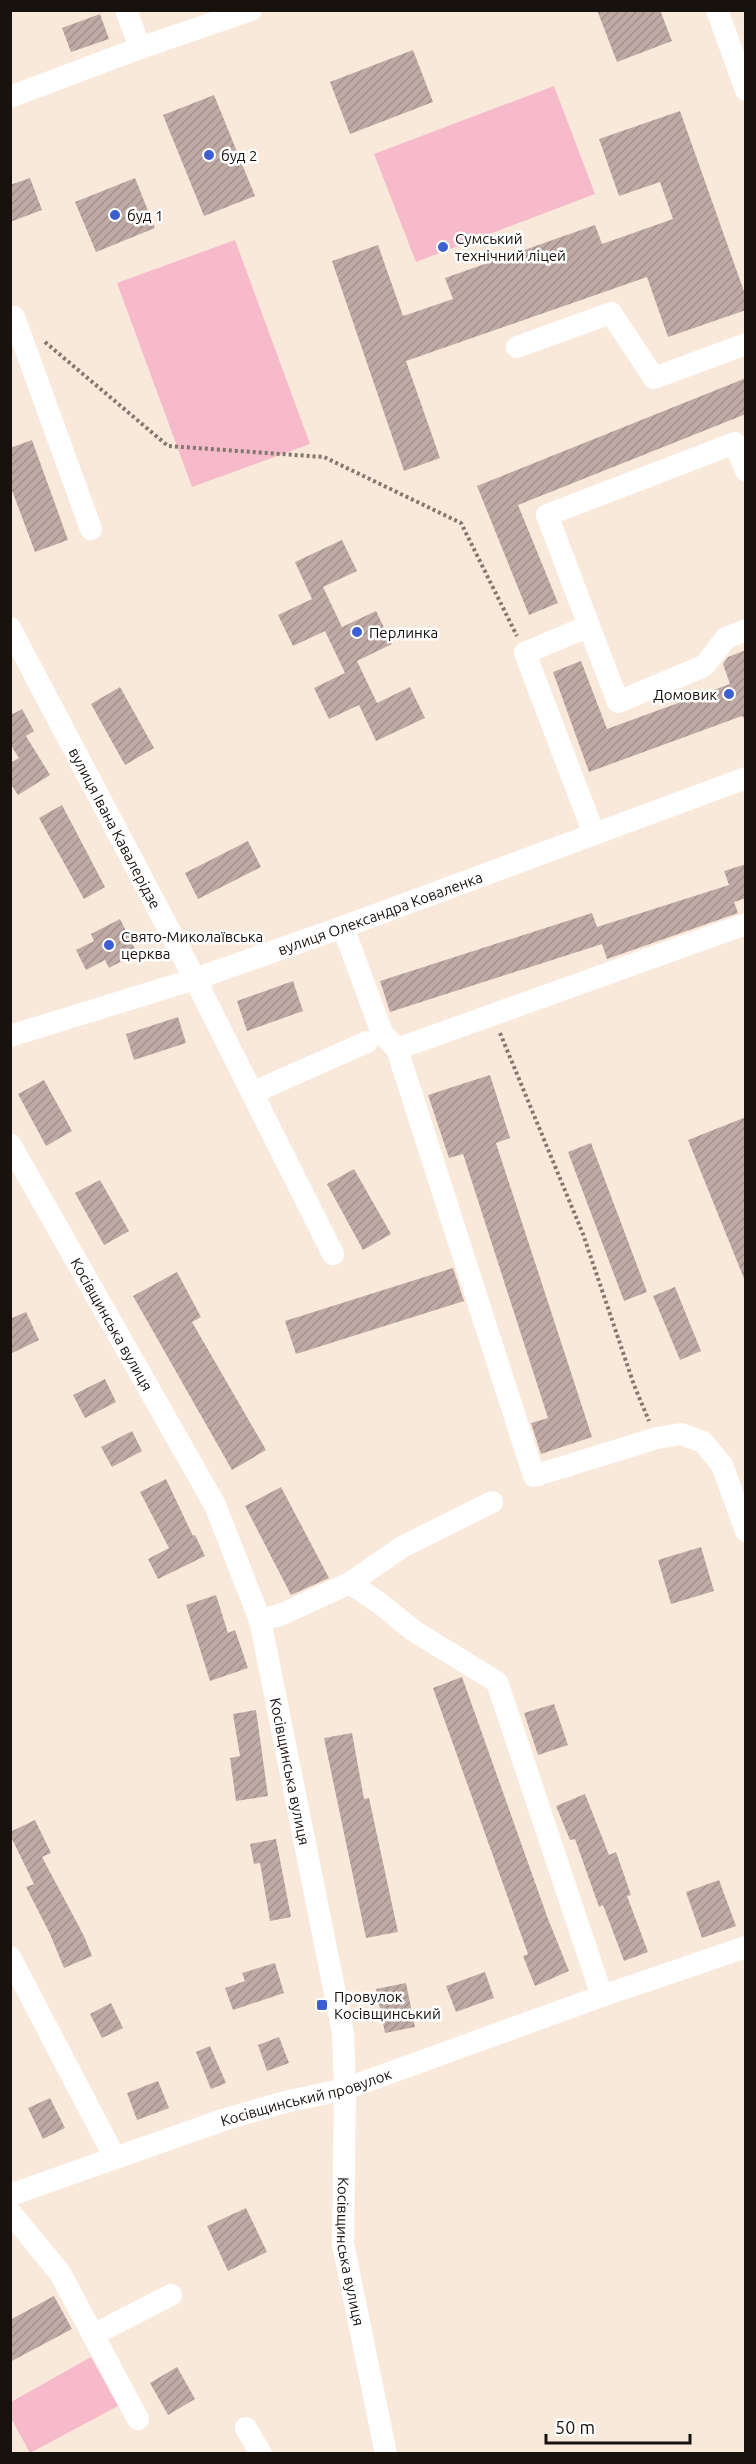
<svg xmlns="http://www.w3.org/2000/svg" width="756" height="2464" viewBox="0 0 756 2464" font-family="Ubuntu,sans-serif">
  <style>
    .pitch { fill: #f7baca }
    .building { fill: url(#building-hatch) }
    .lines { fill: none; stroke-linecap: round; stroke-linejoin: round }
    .path { stroke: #83786f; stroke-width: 4; stroke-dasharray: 3 3; stroke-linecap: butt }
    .minor { stroke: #fff; stroke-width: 22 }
    .poi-dot { fill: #3c5fd1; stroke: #fff; stroke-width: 2 }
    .labels { text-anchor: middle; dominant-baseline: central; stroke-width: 5; stroke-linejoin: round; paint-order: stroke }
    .poi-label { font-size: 15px; fill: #18120e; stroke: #fff; text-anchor: start }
    .street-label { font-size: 15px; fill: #18120e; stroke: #fff }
  </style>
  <defs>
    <pattern id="building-hatch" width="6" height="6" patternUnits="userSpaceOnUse" patternTransform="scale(1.5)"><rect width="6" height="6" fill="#bfaaa5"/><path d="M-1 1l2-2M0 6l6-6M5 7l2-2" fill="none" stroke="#a3918d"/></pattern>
  </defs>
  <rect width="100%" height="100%" fill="#f9e9db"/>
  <path class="pitch" d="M 554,86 L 595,194 L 416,262 L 374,154 Z
    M 235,240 L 310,444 L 192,487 L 117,283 Z
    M 91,2357 L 118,2406 L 30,2453 L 11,2418 L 11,2402 Z"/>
  <path class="building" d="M 597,10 L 660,10 L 672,41 L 617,62 Z
    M 100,14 L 109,39 L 71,52 L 62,28 Z
    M 413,50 L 433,102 L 350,134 L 330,82 Z
    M 214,95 L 255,196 L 204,216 L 163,115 Z
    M 680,111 L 746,297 L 746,310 L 668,337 L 647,277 L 406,361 L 440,458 L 404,471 L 332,261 L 378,245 L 403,316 L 453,299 L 445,278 L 595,225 L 602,244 L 673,219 L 660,182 L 619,196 L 599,139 Z
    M 30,178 L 42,210 L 10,222 L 10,185 Z
    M 135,178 L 155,228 L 96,252 L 75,202 Z
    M 746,378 L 746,414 L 518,505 L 558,603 L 529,615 L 477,486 Z
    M 32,440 L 68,540 L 35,552 L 10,485 L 10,448 Z
    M 342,540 L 357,571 L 323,587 L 342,627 L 376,611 L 392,644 L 357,661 L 377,703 L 410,687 L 425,718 L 376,741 L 359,705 L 329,719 L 314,688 L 345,673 L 325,631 L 293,646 L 278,615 L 312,599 L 295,562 Z
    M 746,650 L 746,720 L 742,716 L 589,772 L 553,672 L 581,661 L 607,729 L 730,684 L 723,664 L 728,657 Z
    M 120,687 L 154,748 L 125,765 L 91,704 Z
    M 22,709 L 34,731 L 26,736 L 50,775 L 18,795 L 10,783 L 10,763 L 19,758 L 10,744 L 10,710 L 13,714 Z
    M 62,805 L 105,887 L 84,899 L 39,818 Z
    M 248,841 L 261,867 L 198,899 L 185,873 Z
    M 746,864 L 746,898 L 734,902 L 738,913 L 607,959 L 602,944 L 390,1012 L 380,981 L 592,913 L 597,927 L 729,885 L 724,871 Z
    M 120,919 L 137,953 L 109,968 L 105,960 L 86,970 L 76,950 L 94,941 L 91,934 Z
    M 293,981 L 303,1011 L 247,1031 L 237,1001 Z
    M 178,1017 L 186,1043 L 134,1060 L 126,1034 Z
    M 490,1075 L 510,1138 L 496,1143 L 592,1437 L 541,1454 L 531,1423 L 548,1418 L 463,1154 L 449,1158 L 428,1095 Z
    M 44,1080 L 72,1131 L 46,1146 L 18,1094 Z
    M 746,1117 L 746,1281 L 745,1281 L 688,1140 Z
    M 591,1143 L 647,1292 L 624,1301 L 568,1152 Z
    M 354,1169 L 391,1234 L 363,1250 L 327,1184 Z
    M 100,1180 L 129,1231 L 104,1245 L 75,1193 Z
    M 453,1268 L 464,1301 L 296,1354 L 285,1321 Z
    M 177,1272 L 201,1317 L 192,1322 L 266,1450 L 232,1470 L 133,1296 Z
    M 675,1287 L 701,1351 L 680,1360 L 653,1296 Z
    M 26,1312 L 39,1340 L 10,1354 L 10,1319 Z
    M 105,1379 L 116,1402 L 85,1418 L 73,1395 Z
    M 132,1431 L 142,1451 L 112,1467 L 101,1447 Z
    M 166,1479 L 193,1536 L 195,1535 L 205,1556 L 158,1579 L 148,1559 L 169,1548 L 140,1492 Z
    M 281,1487 L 329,1578 L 291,1595 L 245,1506 Z
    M 701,1547 L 714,1591 L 671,1604 L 658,1560 Z
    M 216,1595 L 228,1633 L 235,1630 L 248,1668 L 210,1681 L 186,1605 Z
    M 462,1677 L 548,1919 L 569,1971 L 535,1986 L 523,1956 L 528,1954 L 433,1688 Z
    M 554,1704 L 568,1745 L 538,1755 L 524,1713 Z
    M 256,1710 L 268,1796 L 236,1801 L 230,1758 L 240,1756 L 233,1714 Z
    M 352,1733 L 364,1799 L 369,1798 L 398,1932 L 366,1938 L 324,1738 Z
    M 585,1794 L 609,1855 L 616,1852 L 631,1895 L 627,1896 L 648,1952 L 624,1961 L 603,1905 L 599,1907 L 575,1839 L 570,1840 L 556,1806 Z
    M 35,1820 L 51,1853 L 42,1857 L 84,1936 L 92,1956 L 64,1968 L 50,1934 L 26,1887 L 34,1884 L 10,1835 L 10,1832 Z
    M 276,1839 L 291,1917 L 270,1921 L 260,1863 L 254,1864 L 250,1844 Z
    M 719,1880 L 736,1926 L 702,1938 L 686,1892 Z
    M 275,1963 L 284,1993 L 233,2010 L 225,1988 L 245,1981 L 242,1973 Z
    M 485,1972 L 494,1998 L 456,2012 L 446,1986 Z
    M 406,1983 L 415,2027 L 385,2033 L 376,1989 Z
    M 111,2003 L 123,2028 L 102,2038 L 90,2014 Z
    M 279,2037 L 289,2063 L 267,2071 L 258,2045 Z
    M 210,2046 L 226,2083 L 211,2089 L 196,2052 Z
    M 158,2081 L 169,2108 L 137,2120 L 127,2093 Z
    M 50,2098 L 65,2128 L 43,2139 L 28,2108 Z
    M 246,2208 L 267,2252 L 228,2271 L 207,2226 Z
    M 54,2296 L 72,2329 L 10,2362 L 10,2320 Z
    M 177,2367 L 195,2399 L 168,2415 L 150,2383 Z"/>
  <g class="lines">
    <path class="path" d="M 45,342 L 168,446 L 324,457 L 461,523 L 517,636
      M 500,1033 L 583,1234 L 634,1385 L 649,1421"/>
    <g class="minor">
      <path d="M 126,10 L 140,48"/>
      <path d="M 717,10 L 746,90"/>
      <path d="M 10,97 L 140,48 L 251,10"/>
      <path d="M 10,318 L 14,317 L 91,529"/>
      <path d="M 517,347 L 611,313 L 654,378 L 746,344"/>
      <path d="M 589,626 L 618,702 L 704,666 L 726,638 L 746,630"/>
      <path id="s1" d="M 10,628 L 195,979 L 333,1254"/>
      <path d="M 594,834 L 525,653 L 589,626 L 547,515 L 735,443 L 746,471"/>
      <path d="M 343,927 L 382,1033 L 397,1049 L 534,1476 L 657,1438 L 681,1434 L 703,1442 L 722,1465 L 746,1531"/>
      <path id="s2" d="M 10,1036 L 195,979 L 343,927 L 746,778"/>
      <path d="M 397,1049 L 746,924"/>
      <path d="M 252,1093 L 367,1042"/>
      <path id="s3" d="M 10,1144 L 215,1505 L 260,1620 L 343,2033 L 345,2089 L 343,2244 L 386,2454"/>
      <path d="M 350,1583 L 402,1547 L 492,1502"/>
      <path d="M 260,1620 L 280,1615 L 350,1583 L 382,1605 L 414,1631 L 497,1682 L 602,1996"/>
      <path d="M 10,1957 L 115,2158"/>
      <path id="s4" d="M 10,2195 L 223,2120 L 285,2102 L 345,2089 L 602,1996 L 746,1947"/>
      <path d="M 10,2212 L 60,2273 L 138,2419"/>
      <path d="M 93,2335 L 171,2295"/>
      <path d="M 246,2428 L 261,2454"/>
    </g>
  </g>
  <g class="poi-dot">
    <circle cx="209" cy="155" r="6"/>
    <circle cx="115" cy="215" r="6"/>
    <circle cx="443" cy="247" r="6"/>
    <circle cx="357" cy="632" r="6"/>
    <circle cx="729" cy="694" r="6"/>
    <circle cx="109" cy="945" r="6"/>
    <rect x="316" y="1999" width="12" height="12" rx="3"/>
  </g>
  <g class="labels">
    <g class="poi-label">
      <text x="221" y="155">буд 2</text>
      <text x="127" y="215">буд 1</text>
      <text x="455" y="238">Сумський<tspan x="455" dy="17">технічний ліцей</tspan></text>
      <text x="369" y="632">Перлинка</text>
      <text x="717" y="694" text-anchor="end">Домовик</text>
      <text x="121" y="936">Свято-Миколаївська<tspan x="121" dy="17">церква</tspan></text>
      <text x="334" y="1996">Провулок<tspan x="334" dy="17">Косівщинський</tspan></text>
    </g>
    <g class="street-label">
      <text stroke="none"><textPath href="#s1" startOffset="226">вулиця Івана Кавалерідзе</textPath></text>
      <text stroke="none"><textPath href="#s2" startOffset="390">вулиця Олександра Коваленка</textPath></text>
      <text stroke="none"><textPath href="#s3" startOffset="207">Косівщинська вулиця</textPath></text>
      <text stroke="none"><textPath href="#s3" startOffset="693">Косівщинська вулиця</textPath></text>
      <text stroke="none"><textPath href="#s4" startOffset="312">Косівщинський провулок</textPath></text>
      <text stroke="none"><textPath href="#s3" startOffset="1179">Косівщинська вулиця</textPath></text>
    </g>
  </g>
  <rect width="756" height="2464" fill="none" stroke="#18120e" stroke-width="24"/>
  <path d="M546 2434v9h144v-9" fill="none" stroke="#18120e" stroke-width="3"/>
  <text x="555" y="2434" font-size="18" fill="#18120e" stroke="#ffffff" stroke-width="4.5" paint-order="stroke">50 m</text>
</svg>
